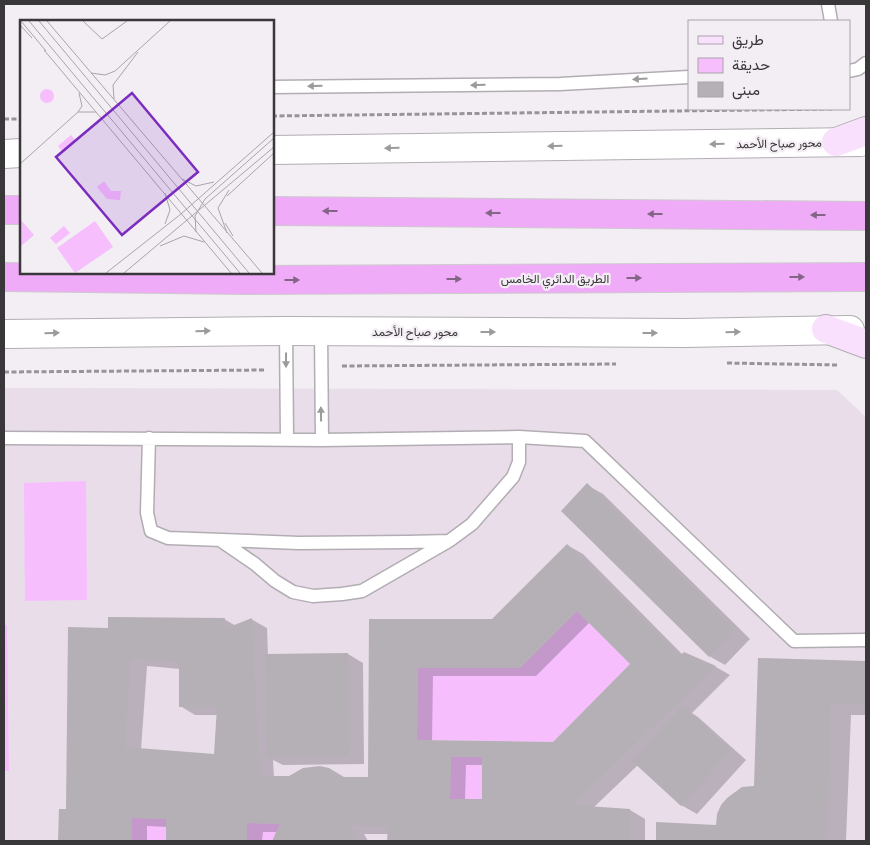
<svg xmlns="http://www.w3.org/2000/svg" width="870" height="845" viewBox="0 0 870 845" font-family="Ubuntu,Vazirmatn,sans-serif">
  <style>
    .built { fill: #e9ddea }
    .green { fill: #f7befe }
    .shadow { fill: #0003; fill-rule: evenodd }
    .building { fill: #b5b0b6; fill-rule: evenodd }
    .lines { fill: none; stroke-linecap: round; stroke-linejoin: round }
    .service-casing { stroke: #b2adb3; stroke-width: 15 }
    .tertiary-casing { stroke: #b2adb3; stroke-width: 30 }
    .secondary-casing { stroke: #b2adb3; stroke-width: 30 }
    .trunk-casing { stroke: #cccbcc; stroke-width: 30 }
    .path { stroke: #989398; stroke-width: 3; stroke-dasharray: 5 2.5; stroke-linecap: butt }
    .service { stroke: #fff; stroke-width: 12 }
    .tertiary { stroke: #fff; stroke-width: 28 }
    .secondary { stroke: #f9e0fd; stroke-width: 28 }
    .trunk { stroke: #f0abf8; stroke-width: 28 }
    .oneway { fill: #9c9b9c }
    .oneway2 { fill: #836586 }
    .labels { text-anchor: middle; dominant-baseline: central; stroke-width: 4.5; stroke-linejoin: round; paint-order: stroke }
    .street-label { font-size: 12px; fill: #3a373a; stroke: #f3edf4 }
    .inset-road { fill: none; stroke: #a9a4aa; stroke-width: 1 }
    .view { fill: #7b2cbf; fill-opacity: 0.15; stroke: #7b2cbf; stroke-width: 2.5 }
    .inset-edge { fill: none; stroke: #3a373a; stroke-width: 2.5 }
  </style>
  <rect width="100%" height="100%" fill="#f3edf4"/>
  <path class="built" d="M 4,388 L 837,390 L 866,417 L 866,841 L 4,841 Z"/>
  <path class="green" d="M 86,481 L 87,600 L 25,601 L 24,483 Z
    M 577,611 L 630,664 L 553,742 L 417,740 L 418,668 L 520,668 Z
    M 4,625 L 7,625 L 9,771 L 4,771 Z
    M 451,757 L 482,757 L 482,799 L 450,799 Z
    M 132,818 L 166,819 L 166,841 L 132,841 Z
    M 247,823 L 280,824 L 272,841 L 247,841 Z"/>
  <path class="shadow" d="M 587,485 L 603,494 L 750,639 L 725,665 L 709,656 Z
    M 567,545 L 583,554 L 683,655 L 684,654 L 716,667 L 730,675 L 692,713 L 698,717 L 746,760 L 697,814 L 681,805 L 638,765 L 593,808 L 630,810 L 645,819 L 645,841 L 389,841 L 389,834 L 364,834 L 368,841 L 274,841 L 276,832 L 263,832 L 262,841 L 167,841 L 168,827 L 147,826 L 147,841 L 60,841 L 60,810 L 67,810 L 109,629 L 224,619 L 236,626 L 251,619 L 267,628 L 268,656 L 348,654 L 363,663 L 364,764 L 283,765 L 273,760 L 274,777 L 369,778 L 371,620 L 492,621 ZM 590,622 L 632,664 L 553,743 L 432,742 L 433,676 L 536,676 ZM 147,666 L 180,669 L 180,706 L 195,715 L 218,715 L 215,755 L 141,750 ZM 466,765 L 484,765 L 483,801 L 465,801 Z
    M 759,659 L 866,663 L 866,715 L 851,715 L 846,841 L 657,841 L 657,824 L 717,826 L 755,787 Z"/>
  <path class="building" d="M 587,483 L 735,629 L 709,657 L 561,511 Z
    M 567,544 L 680,656 L 684,652 L 716,666 L 572,805 L 630,809 L 630,841 L 387,841 L 388,826 L 350,825 L 357,841 L 272,841 L 280,824 L 247,823 L 247,841 L 166,841 L 166,819 L 132,818 L 132,841 L 58,841 L 59,809 L 66,809 L 68,627 L 108,628 L 108,617 L 225,618 L 224,629 L 252,618 L 260,776 L 289,776 L 303,768 L 320,766 L 329,768 L 344,777 L 368,777 L 369,619 L 492,619 ZM 577,611 L 630,664 L 553,742 L 417,740 L 418,668 L 520,668 ZM 131,658 L 179,662 L 179,707 L 217,707 L 214,754 L 125,747 ZM 451,757 L 482,757 L 482,799 L 450,799 Z
    M 348,653 L 349,756 L 266,757 L 265,654 Z
    M 758,658 L 866,661 L 866,705 L 831,704 L 827,841 L 656,841 L 656,822 L 716,825 L 717,814 L 721,805 L 727,798 L 742,787 L 754,786 Z
    M 683,706 L 731,750 L 681,806 L 632,761 Z"/>
  <g class="lines">
    <g class="service-casing">
      <path id="service" d="M 828,4 L 831,21
        M 849,71 L 858,69 L 866,63
        M 272,87 L 560,84 L 689,77
        M 286,331 L 287,439
        M 321,331 L 322,440
        M 4,438 L 322,440 L 519,437 L 585,441 L 794,641 L 866,640
        M 149,438 L 147,513 L 151,531 L 168,538 L 299,543 L 408,542 L 449,541 L 472,524 L 513,477 L 519,462 L 519,437
        M 220,540 L 255,564 L 275,581 L 293,592 L 313,596 L 342,594 L 362,591 L 447,542"/>
    </g>
    <g class="tertiary-casing">
      <path id="tertiary" d="M 272,150 L 861,142
        M 4,154 L 21,153
        M 4,334 L 286,331 L 685,333 L 850,330"/>
    </g>
    <g class="secondary-casing">
      <path id="secondary" d="M 836,142 L 866,131
        M 826,329 L 866,344"/>
    </g>
    <g class="trunk-casing">
      <path id="trunk" d="M 4,210 L 21,210
        M 272,211 L 866,216
        M 4,277 L 243,280 L 866,277"/>
    </g>
    <path class="path" d="M 272,116 L 832,109
      M 4,119 L 21,119
      M 727,363 L 838,365
      M 342,366 L 616,364
      M 4,372 L 266,370"/>
    <use href="#service" class="service"/>
    <use href="#tertiary" class="tertiary"/>
    <use href="#secondary" class="secondary"/>
    <use href="#trunk" class="trunk"/>
  </g>
  <defs><path id="oneway-solid" d="M-6-.8H1V-3.2L6.5 0L1 3.2V.8H-6Z" transform="scale(1.25)"/></defs>
  <g class="oneway">
    <use href="#oneway-solid" transform="translate(640 79) rotate(177)"/>
    <use href="#oneway-solid" transform="translate(478 85) rotate(179)"/>
    <use href="#oneway-solid" transform="translate(315 86) rotate(179)"/>
    <use href="#oneway-solid" transform="translate(717 144) rotate(179)"/>
    <use href="#oneway-solid" transform="translate(555 146) rotate(179)"/>
    <use href="#oneway-solid" transform="translate(392 148) rotate(179)"/>
    <use href="#oneway-solid" transform="translate(203 331) rotate(-1)"/>
    <use href="#oneway-solid" transform="translate(488 332)"/>
    <use href="#oneway-solid" transform="translate(733 332) rotate(-2)"/>
    <use href="#oneway-solid" transform="translate(52 333) rotate(-1)"/>
    <use href="#oneway-solid" transform="translate(650 333)"/>
    <use href="#oneway-solid" transform="translate(286 360) rotate(90)"/>
    <use href="#oneway-solid" transform="translate(321 414) rotate(-91)"/>
  </g>
  <g class="oneway2">
    <use href="#oneway-solid" transform="translate(330 211) rotate(-180)"/>
    <use href="#oneway-solid" transform="translate(493 213) rotate(-180)"/>
    <use href="#oneway-solid" transform="translate(655 214) rotate(-180)"/>
    <use href="#oneway-solid" transform="translate(818 215) rotate(-180)"/>
    <use href="#oneway-solid" transform="translate(797 277)"/>
    <use href="#oneway-solid" transform="translate(634 278)"/>
    <use href="#oneway-solid" transform="translate(454 279)"/>
    <use href="#oneway-solid" transform="translate(292 280)"/>
  </g>
  <g class="labels">
    <g class="street-label">
      <text transform="translate(779 143) rotate(-1)">محور صباح الأحمد</text>
      <text x="555" y="278">الطريق الدائري الخامس</text>
      <text x="415" y="331">محور صباح الأحمد</text>
    </g>
  </g>
  <g transform="translate(20 20)">
    <rect width="254" height="254" fill="#f3edf4"/>
    <path d="M20 76a7 7 0 1 1 14 0a7 7 0 1 1-14 0ZM 51,115 L 56,121 L 43,133 L 38,126 ZM 84,161 L 91,171 L 101,171 L 100,180 L 87,179 L 77,167 ZM 0,199 L 14,215 L 0,227 ZM 75,201 L 93,227 L 55,253 L 37,228 ZM 44,206 L 50,213 L 36,224 L 30,218 Z" fill="#f7befe"/>
    <path class="inset-road" d="M 1,1 L 26,31M 9,1 L 220,253M 19,1 L 229,253M 27,1 L 242,253M 63,1 L 82,19 L 107,1M 0,5 L 12,18M 24,30 L 211,253M 71,53 L 85,55 L 95,51 L 150,1M 94,79 L 93,65 L 118,32M 58,92 L 76,92M 0,144 L 58,92 L 62,86 L 59,73M 162,159 L 176,166 L 194,162M 145,173 L 150,190 L 145,204M 207,176 L 254,133M 205,203 L 213,216M 176,212 L 175,196 L 185,179 L 254,118M 207,213 L 198,188 L 209,170M 140,226 L 164,216 L 184,222M 86,253 L 161,194 L 254,112M 104,253 L 254,127"/>
    <path class="view" d="M 112,73 L 178,152 L 102,215 L 36,137 Z"/>
    <rect width="254" height="254" class="inset-edge"/>
  </g>
  <rect width="870" height="845" fill="none" stroke="#3a373a" stroke-width="10"/>
  <rect x="688" y="20" width="162" height="90" fill="#f3edf4" stroke="#a9a4aa"/>
  <rect x="698" y="36" width="25" height="8" fill="#f9e0fd" stroke="#a9a4aa"/>
  <text x="732" y="45" font-size="15" fill="#3a373a">طريق</text>
  <rect x="698" y="58" width="25" height="15" fill="#f7befe" stroke="#a9a4aa"/>
  <text x="732" y="70" font-size="15" fill="#3a373a">حديقة</text>
  <rect x="698" y="82" width="25" height="15" fill="#b5b0b6" stroke="#a9a4aa"/>
  <text x="732" y="95" font-size="15" fill="#3a373a">مبنى</text>
</svg>
